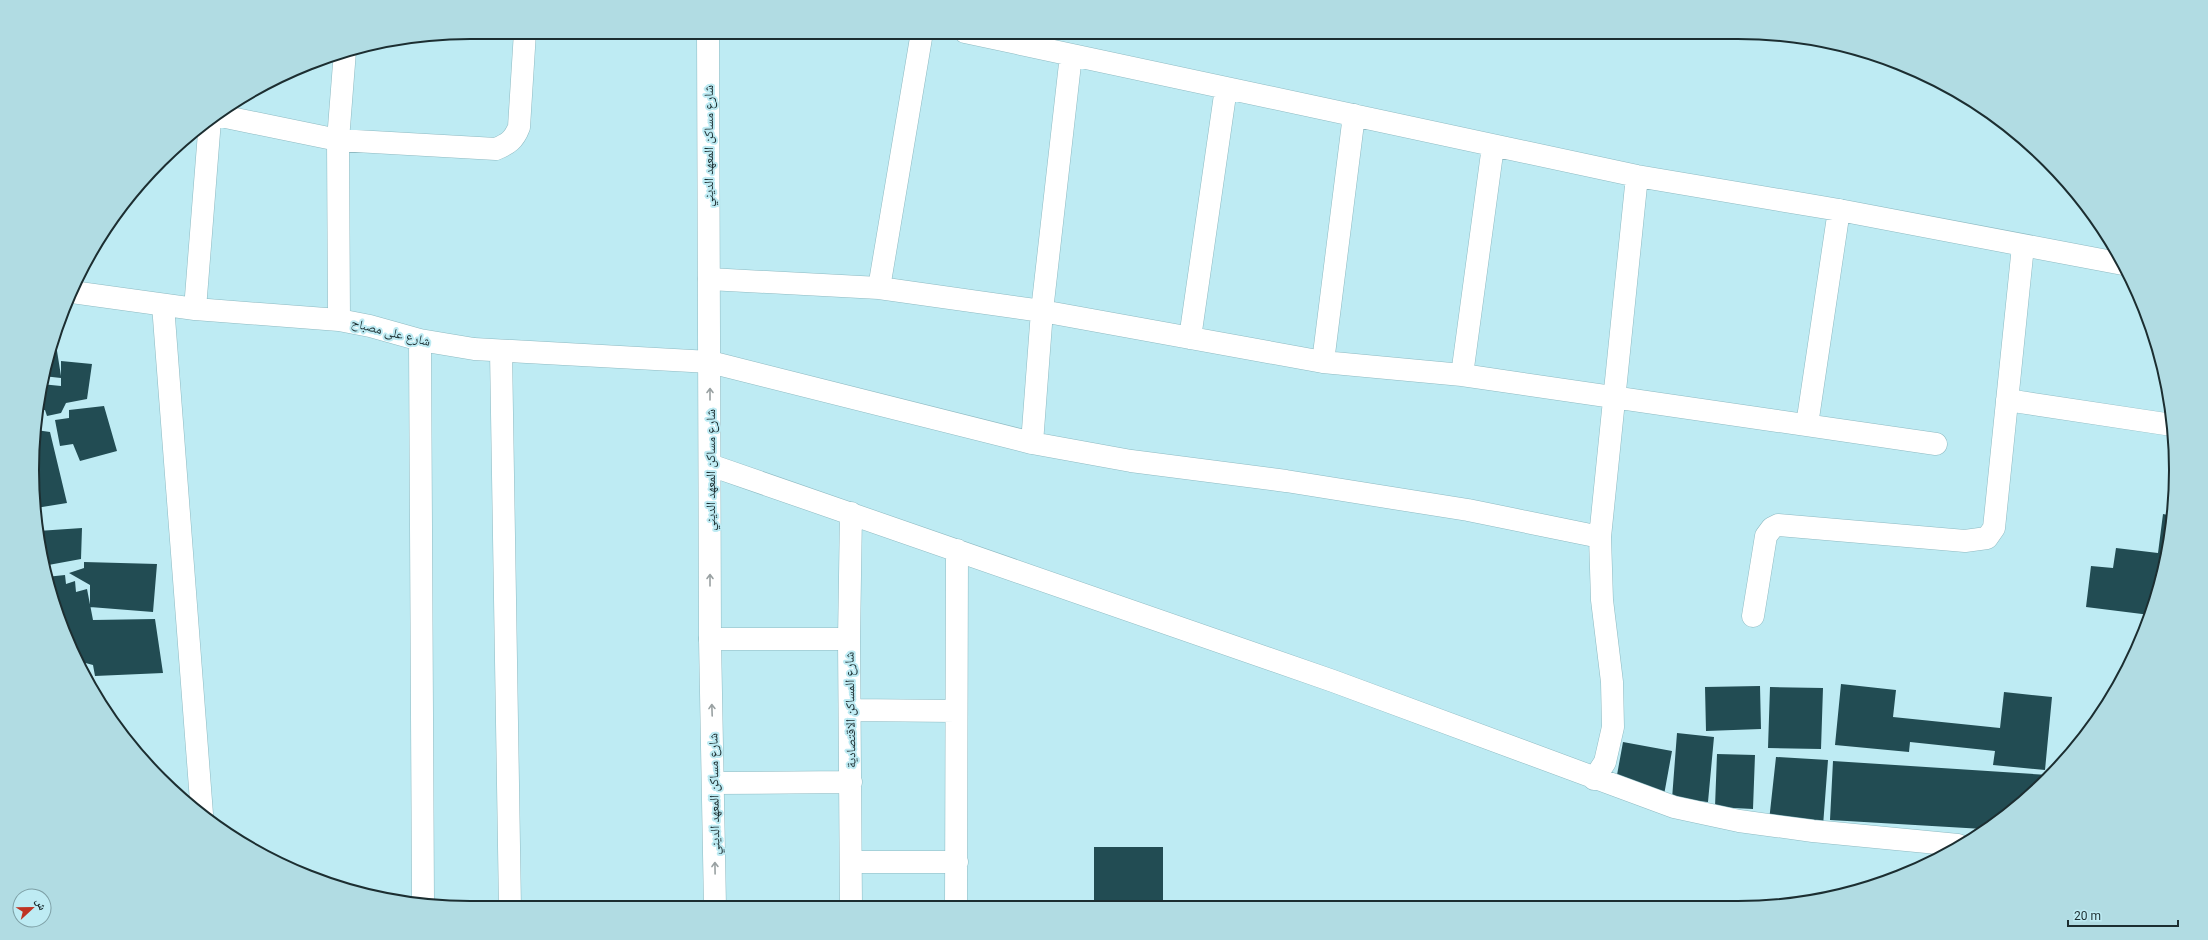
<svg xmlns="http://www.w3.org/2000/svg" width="2208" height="940" viewBox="0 0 2208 940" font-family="Roboto,'Noto Naskh Arabic',sans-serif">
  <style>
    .building { fill: #224c53 }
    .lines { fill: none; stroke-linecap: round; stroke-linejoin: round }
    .street-casing { stroke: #8ebac2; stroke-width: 23 }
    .secondary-casing { stroke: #8ebac2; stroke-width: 23 }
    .street { stroke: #fff; stroke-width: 22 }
    .secondary { stroke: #fff; stroke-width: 22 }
    .oneway { stroke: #99a1a2 }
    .labels { text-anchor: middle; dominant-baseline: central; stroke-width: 4; stroke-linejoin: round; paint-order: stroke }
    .street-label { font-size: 13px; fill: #1c2e31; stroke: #beebf3 }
    .rim { fill: none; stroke: #1c2e31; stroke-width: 2 }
  </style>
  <rect width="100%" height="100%" fill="#beebf3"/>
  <path class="building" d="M 54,332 L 61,376 L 61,361 L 92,364 L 87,399 L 66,403 L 61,413 L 47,416 L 45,410 L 38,410 L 41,384 L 61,386 L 61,378 L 43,376 Z
    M 104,406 L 117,451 L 80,461 L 73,444 L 60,446 L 55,420 L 69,418 L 69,410 Z
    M 36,430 L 50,432 L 67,503 L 36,508 L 32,470 Z
    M 2163,514 L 2173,516 L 2172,527 L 2150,615 L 2086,607 L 2091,566 L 2113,568 L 2116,548 L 2158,553 Z
    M 82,528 L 81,559 L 43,566 L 38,531 Z
    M 84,562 L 157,564 L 153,612 L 90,607 L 90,585 L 69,573 L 84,568 Z
    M 65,575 L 66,584 L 75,581 L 76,592 L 87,589 L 93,620 L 155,619 L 163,673 L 95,676 L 93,665 L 78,661 L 55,611 L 46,577 Z
    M 1841,684 L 1896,690 L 1893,717 L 2000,728 L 2004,692 L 2052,697 L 2045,770 L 1993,765 L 1995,751 L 1910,742 L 1909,752 L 1835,745 Z
    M 1760,686 L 1761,729 L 1706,731 L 1705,687 Z
    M 1770,687 L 1823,688 L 1821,749 L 1768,748 Z
    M 1677,733 L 1714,737 L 1708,802 L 1672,799 Z
    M 1623,742 L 1672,751 L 1664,795 L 1615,786 Z
    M 1717,754 L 1755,755 L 1753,809 L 1715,807 Z
    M 1776,757 L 1828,760 L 1823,826 L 1769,821 Z
    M 1833,761 L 1895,765 L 2048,775 L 2027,799 L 1983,829 L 1830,820 Z
    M 1094,847 L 1163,847 L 1163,906 L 1094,906 Z"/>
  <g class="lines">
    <g class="street-casing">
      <path id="street" d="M 965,32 L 1637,176 L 1839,210 L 2123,264
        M 216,115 L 338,140 L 496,149 C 508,144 514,140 519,127 L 525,32
        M 709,279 L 879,288 L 1042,311 L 1323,362 L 1462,375 L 1936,444
        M 879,288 L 922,32
        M 72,292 L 195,309 L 339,320 L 370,326 L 420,340 L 474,349 L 710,362 L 1032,443 L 1131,461 L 1286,481 L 1468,510 L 1600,537
        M 163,305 L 202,814
        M 195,309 L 210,120
        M 339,320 L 338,140 L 345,51
        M 1190,338 L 1226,88
        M 420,340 L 423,903
        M 501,351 L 510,908
        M 1323,362 L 1354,115
        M 1462,375 L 1493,146
        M 2007,400 L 2172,425
        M 1807,425 L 1839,210
        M 1032,443 L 1042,311 L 1071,55
        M 710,465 L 1333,681 L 1674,807 L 1739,821 L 1813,831 L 1958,845
        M 851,513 L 849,639 L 851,907
        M 1753,616 L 1766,536 L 1772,528 L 1778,525 L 1965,541 L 1987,538 L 1994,528 L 2023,246
        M 710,639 L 849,639
        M 850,710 L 956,711
        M 1594,779 L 1605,762 L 1613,727 L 1612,682 L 1602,600 L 1600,537 L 1637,176
        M 714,783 L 851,782
        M 852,862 L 957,862
        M 956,907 L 957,550"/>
    </g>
    <g class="secondary-casing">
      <path id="secondary" d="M 708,32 L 710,639 L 715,907"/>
    </g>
    <use href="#street" class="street"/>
    <use href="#secondary" class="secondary"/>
  </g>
  <defs><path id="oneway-shaft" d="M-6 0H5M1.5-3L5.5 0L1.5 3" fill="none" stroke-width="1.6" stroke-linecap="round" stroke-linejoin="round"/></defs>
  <g class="oneway">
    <use href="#oneway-shaft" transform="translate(710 394) rotate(-90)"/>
    <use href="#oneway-shaft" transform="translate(710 580) rotate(-90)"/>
    <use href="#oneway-shaft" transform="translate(712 710) rotate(-92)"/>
    <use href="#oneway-shaft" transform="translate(715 868) rotate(-91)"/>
  </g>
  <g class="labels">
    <g class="street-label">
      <text transform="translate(708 146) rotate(-90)">شارع مساكن المعهد الديني</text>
      <text transform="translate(391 332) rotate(14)">شارع على مصباح</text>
      <text transform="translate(710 470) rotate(-90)">شارع مساكن المعهد الديني</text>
      <text transform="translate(850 710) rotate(-91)">شارع المساكن الاقتصادية</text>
      <text transform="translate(714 794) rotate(-91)">شارع مساكن المعهد الديني</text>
    </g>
  </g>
  <path d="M0 0H2208V940H0ZM470 39H1738A431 431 0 0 1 2169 470V470A431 431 0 0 1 1738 901H470A431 431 0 0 1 39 470V470A431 431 0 0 1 470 39Z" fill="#b1dce3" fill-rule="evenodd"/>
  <path class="rim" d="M470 39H1738A431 431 0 0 1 2169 470V470A431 431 0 0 1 1738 901H470A431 431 0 0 1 39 470V470A431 431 0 0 1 470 39Z"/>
  <g transform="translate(32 908) rotate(68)"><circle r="19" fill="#beebf3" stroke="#7d9fa5"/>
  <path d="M0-3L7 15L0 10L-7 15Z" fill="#bf3323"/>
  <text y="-6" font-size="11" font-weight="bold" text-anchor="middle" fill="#1c2e31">ش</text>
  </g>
  <path d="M2068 920v6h110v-6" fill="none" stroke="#1c2e31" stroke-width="2"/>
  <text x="2074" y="920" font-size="12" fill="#1c2e31" stroke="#beebf3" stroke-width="3" paint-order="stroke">20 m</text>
</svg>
